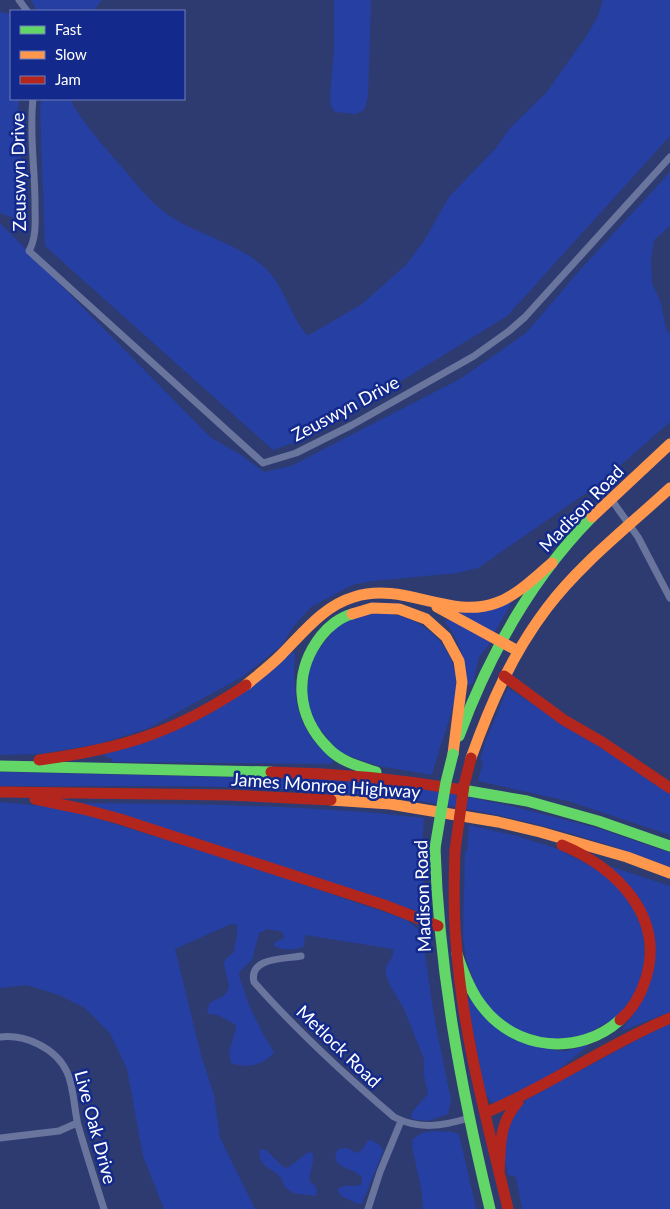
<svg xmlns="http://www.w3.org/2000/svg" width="670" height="1209" viewBox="0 0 670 1209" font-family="Lato,sans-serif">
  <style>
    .green { fill: #263fa3 }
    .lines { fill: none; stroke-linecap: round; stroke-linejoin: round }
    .street { stroke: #6a759d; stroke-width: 7 }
    .fast { stroke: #63d668; stroke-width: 11 }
    .slow { stroke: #ff974d; stroke-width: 11 }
    .jam { stroke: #b3261e; stroke-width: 11 }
    .fast-bridge { stroke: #63d668; stroke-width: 11 }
    .jam-bridge { stroke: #b3261e; stroke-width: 11 }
    .labels { text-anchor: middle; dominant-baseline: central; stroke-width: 5; stroke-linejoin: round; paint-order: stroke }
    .street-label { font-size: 18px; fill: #fff; stroke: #132a8c }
  </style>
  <rect width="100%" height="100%" fill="#2e3b71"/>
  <path class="green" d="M 31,0 L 102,0 L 93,11 L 37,11 Z
    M 334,0 L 370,0 L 371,3 L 368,97 L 364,110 L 356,114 L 335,112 L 331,106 L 330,96 L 334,49 Z
    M 603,0 L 670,0 L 670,136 L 507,316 L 310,437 L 273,450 L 45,246 L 40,109 L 41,99 L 70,99 C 83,124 102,144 120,165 C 136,183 151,204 171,217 C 201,236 241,244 267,270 C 285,288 290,316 307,335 L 311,334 L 362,304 L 406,265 L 424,241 L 449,197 L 496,148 L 510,128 L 547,92 L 587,35 L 597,18 Z
    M 0,12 L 11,14 L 11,99 L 19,99 C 17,116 20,132 21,150 C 21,162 19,174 18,185 C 18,198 24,208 16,219 L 0,213 Z
    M 670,172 L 670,226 L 654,240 L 651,261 L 652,283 L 661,303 L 666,329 L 670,334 L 670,422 L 599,484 L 478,568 L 457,573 L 373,581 L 352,585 L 311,607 L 293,627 L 282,645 L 242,677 L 149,728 L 99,744 L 40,754 L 0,755 L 0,223 L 210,437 L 241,455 L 264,472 L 291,466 L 460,379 L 526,333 L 580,270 Z
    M 517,594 L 494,633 L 458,612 Z
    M 373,612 C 380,613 388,613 396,615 C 426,621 455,649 456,681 C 456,709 439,747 432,775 L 379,766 L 340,753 L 314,722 L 304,692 L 313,657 L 338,625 Z
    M 450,618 L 491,642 L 479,657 L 473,683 L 468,686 C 464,662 461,641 445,622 Z
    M 292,652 L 295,653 L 295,656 C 293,684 294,715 312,738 C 318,747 327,753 334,761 L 331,764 L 112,762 L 112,758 L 106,758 L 104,752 L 165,733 Z
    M 508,688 L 670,792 L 670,835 L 568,801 L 478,781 L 483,761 L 480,760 L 486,740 Z
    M 0,772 L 315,779 L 380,784 L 450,793 L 519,808 L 597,828 L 670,853 L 670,867 C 582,833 490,809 396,798 C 265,782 132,787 0,786 Z
    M 0,802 L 64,808 L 237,862 L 405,919 L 418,929 L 425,954 L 435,1022 L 451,1100 L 448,1114 L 428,1121 L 413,1119 L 411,1117 L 412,1112 L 428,1094 L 424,1075 L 424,1059 L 404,1009 L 391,987 L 386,975 L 386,966 L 393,956 L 393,949 L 305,935 L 304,946 C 297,951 282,950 274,946 L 274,943 L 284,938 L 283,932 L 268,929 L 259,933 L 252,960 L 240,971 L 239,975 L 249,1005 L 264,1036 L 274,1052 C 264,1065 247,1069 231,1063 L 229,1053 L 236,1028 L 236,1025 L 218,1015 L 209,1014 L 207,1010 L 210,1003 C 218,998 227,997 229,987 L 224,964 L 226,959 L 234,952 L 237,934 L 237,925 L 231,924 L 175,949 L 201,1055 L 214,1095 L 220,1138 L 255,1209 L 164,1209 L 143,1156 L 127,1069 L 110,1033 L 85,1008 L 59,995 L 27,985 L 0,988 Z
    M 78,803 C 194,804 308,805 424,818 L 422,846 L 425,914 Z
    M 469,825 L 517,836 L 558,849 L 599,870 L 626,894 L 643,928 L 645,964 L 634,997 L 618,1016 L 585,1035 L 550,1040 L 514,1029 L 481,1001 L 466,959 L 463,937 L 465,851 L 467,851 Z
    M 600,863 L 670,886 L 670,1012 L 621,1031 L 632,1017 L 655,942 Z
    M 468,999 L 470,999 L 485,1017 L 557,1051 L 566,1051 L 589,1045 L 557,1071 L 509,1100 L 493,1103 L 486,1096 L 467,1001 Z
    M 670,1022 L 670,1209 L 522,1209 L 516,1177 L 508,1175 L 504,1156 L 505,1128 L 527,1099 Z
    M 434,1131 L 452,1132 L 459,1134 L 476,1209 L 423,1209 L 422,1193 L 412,1146 L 413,1139 L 422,1133 Z
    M 371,1140 L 381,1146 L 383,1152 L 362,1203 L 359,1204 L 343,1197 L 338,1192 L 338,1189 C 345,1183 354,1188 362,1184 L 362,1178 C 356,1169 343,1170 337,1162 C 333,1155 337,1147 345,1148 C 349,1148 353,1151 356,1153 L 361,1151 L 368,1141 Z
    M 260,1149 L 266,1150 L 282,1166 L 286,1168 C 296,1164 303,1153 312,1152 C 316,1162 308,1171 310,1182 C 316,1186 318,1189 316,1196 L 293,1193 L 284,1186 C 282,1167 256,1172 260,1149 Z"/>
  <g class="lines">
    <path class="street" d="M 19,0 L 27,11
      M 33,99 C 29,133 35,168 35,203 C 35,220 37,236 29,251 L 263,463 L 296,453 L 352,425 L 474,356 L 509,331 L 525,317 L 670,157
      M 611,499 L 638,537 L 670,598
      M 301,956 C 286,959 248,957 254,982 C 297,1031 345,1075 394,1117 C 419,1130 443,1126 469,1118
      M 0,1037 C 25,1034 56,1048 67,1072 C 74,1087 74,1109 78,1125 C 86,1153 95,1181 104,1209
      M 0,1138 L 59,1131 L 77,1123
      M 368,1209 L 380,1172 L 401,1121"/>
    <path class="fast" d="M 352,614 C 340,617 328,627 321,636 C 293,672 296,716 328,748 C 341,762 359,766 376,772
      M 459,736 C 489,655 531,579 592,517
      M 0,766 L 271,772
      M 463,790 L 527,801 L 598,821 L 670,846
      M 435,848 C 439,973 461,1088 490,1209
      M 457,954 C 463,972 470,991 482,1006 C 515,1050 579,1057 620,1020"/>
    <path class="slow" d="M 592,517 L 670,444
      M 437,607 L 518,651
      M 352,614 L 372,608 L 399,609 L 426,619 L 446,637 L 459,661 L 462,682 L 453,754
      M 246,685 C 258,675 270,666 281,655 C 303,633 323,606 354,597 C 404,581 450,620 496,603 C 518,595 535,577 552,563
      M 471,758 C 490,705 512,654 547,608 C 581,563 628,527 670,488
      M 331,800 L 390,804 L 498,822 L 540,832 L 627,857 L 670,873"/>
    <path class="jam" d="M 504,676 L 564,720 L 602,742 L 670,788
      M 39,760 C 122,749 176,732 246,685
      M 271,772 C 336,773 399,779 463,790
      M 0,792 L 228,795 L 331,800
      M 35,799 L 83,809 L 120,819 L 384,905 L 438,926
      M 562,845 C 615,867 665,915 646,978 C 641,995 634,1008 620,1020
      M 455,850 C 454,880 453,911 456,941 C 462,1032 487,1121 508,1209
      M 485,1113 C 549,1086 606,1045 670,1018
      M 499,1173 C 501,1145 498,1125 518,1102"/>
    <path class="fast-bridge" d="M 435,848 L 446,782 L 453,754"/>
    <path class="jam-bridge" d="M 455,850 L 464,785 L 471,758"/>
  </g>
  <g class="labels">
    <g class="street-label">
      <text transform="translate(18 172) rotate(-91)">Zeuswyn Drive</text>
      <text transform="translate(345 408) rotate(-28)">Zeuswyn Drive</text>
      <text transform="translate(581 508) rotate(-46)">Madison Road</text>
      <text transform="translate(326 785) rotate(4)">James Monroe Highway</text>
      <text transform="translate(422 896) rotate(-92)">Madison Road</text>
      <text transform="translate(339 1046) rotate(44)">Metlock Road</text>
      <text transform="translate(96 1127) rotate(75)">Live Oak Drive</text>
    </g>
  </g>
  <rect x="10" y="10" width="175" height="90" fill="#132a8c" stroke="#717fba"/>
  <rect x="20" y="26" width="25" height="8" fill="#63d668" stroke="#717fba"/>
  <text x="55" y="35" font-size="15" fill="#ffffff">Fast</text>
  <rect x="20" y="51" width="25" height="8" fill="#ff974d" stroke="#717fba"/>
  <text x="55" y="60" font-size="15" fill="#ffffff">Slow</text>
  <rect x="20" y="76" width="25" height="8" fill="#b3261e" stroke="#717fba"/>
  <text x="55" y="85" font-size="15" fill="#ffffff">Jam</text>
</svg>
